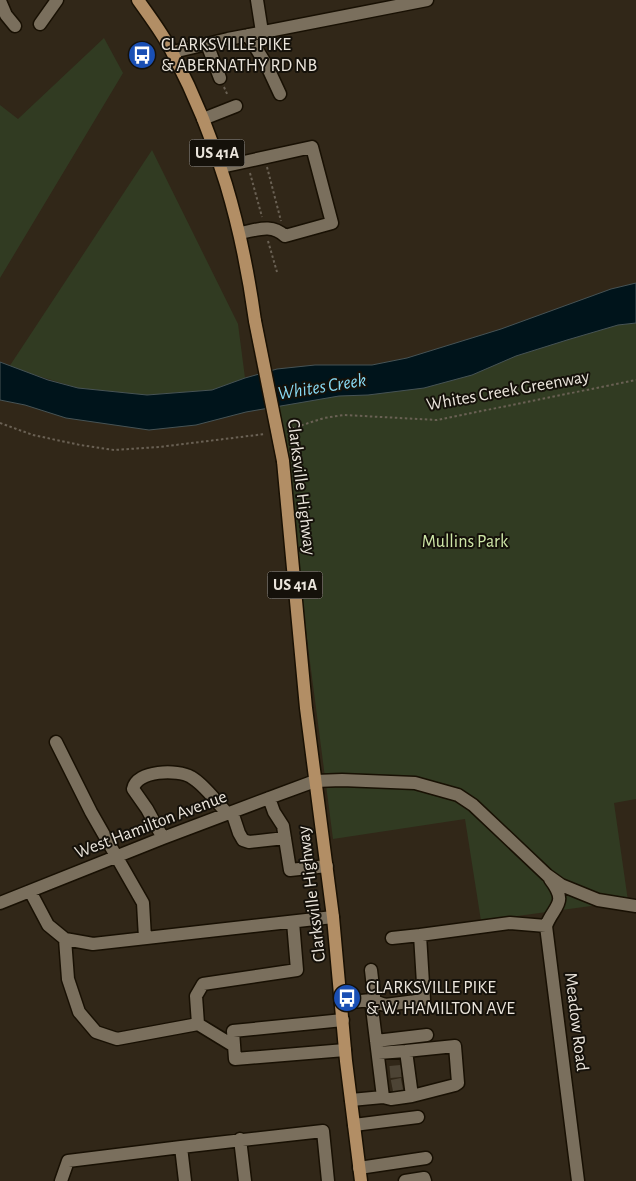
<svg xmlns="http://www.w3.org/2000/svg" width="636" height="1181" viewBox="0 0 636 1181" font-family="'Alegreya Sans',sans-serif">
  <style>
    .green { fill: #313b22 }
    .water { fill: #00141b; stroke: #465355 }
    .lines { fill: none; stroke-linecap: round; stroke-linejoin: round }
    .minor-tunnel { stroke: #4d4435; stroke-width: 12; stroke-dasharray: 12 6; stroke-linecap: butt }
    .minor-casing { stroke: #181003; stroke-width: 15 }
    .major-casing { stroke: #181003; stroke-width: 15 }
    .path { stroke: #6a6154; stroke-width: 2; stroke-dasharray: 2.5 2.5; stroke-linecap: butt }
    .minor { stroke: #7a6f5d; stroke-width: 12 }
    .major { stroke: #b28e65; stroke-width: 12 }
    .major-bridge-casing { stroke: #181003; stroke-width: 15; stroke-linecap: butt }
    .major-bridge { stroke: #b28e65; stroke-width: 12 }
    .labels { text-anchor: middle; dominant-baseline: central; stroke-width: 4; stroke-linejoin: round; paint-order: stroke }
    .shield { fill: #15110a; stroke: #aba59d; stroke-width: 1 }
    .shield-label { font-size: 16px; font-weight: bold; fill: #ebe5dc }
    .poi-label { font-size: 18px; fill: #ebe5dc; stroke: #15110a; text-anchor: start }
    .street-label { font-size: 18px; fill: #ebe5dc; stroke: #15110a }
    .park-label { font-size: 18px; fill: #cee6a7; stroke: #15110a }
    .water-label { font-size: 19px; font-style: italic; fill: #88d9f3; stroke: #15110a }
  </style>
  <rect width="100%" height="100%" fill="#312718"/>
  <path class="green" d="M 104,38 L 123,73 L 0,278 L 0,105 L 18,119 Z
    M 152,150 L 238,324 L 245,378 L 212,390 L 147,395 L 78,388 L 9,367 Z
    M 636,309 L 636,799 L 614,803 L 628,901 L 481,921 L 465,819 L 333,839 L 276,400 Z"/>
  <path class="water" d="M 636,283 L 636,323 L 618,325 L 567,340 L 516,356 L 472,375 L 424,388 L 368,395 L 339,396 L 246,412 L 196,425 L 149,430 L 66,418 L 25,405 L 0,400 L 0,362 L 48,380 L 78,388 L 147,395 L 212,390 L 245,378 L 277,369 L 315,365 L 372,365 L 407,358 L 501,329 L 611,289 Z"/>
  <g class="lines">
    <path class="minor-tunnel" d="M 390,1072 L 401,1071
      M 392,1086 L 402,1084"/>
    <g class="minor-casing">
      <path id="minor" d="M 257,0 L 262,32
        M 0,1 L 6,15 L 15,26
        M 40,24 L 57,0
        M 248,35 L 267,66 L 280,94
        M 207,44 L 220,78
        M 173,52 L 228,39 L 427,0
        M 203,119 L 236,106
        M 221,167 L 312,147 L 332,223 L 285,236 C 271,223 257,230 240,233
        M 56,742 L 91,812 L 143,903 L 145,938
        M 269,798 L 274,812 L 283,826 L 290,870 L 327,866
        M 232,812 L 239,833 L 243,840 L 249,842 L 285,838
        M 163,838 L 147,809 L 133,789 C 136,770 178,769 191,777 C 205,785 216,802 227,813
        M 550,879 C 569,904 554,905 546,926 L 578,1181
        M 30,891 L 48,925 L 65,939 L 93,944 L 333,917
        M 0,903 L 163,838 L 269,798 L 315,781 L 342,780 L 415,783 L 458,795 L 473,805 L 547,875 L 561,885 L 598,900 L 636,906
        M 420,935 L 510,923 L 546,926
        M 65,939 L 68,979 L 79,1012 L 96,1032 L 117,1039 L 198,1024
        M 371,970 L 374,996 L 371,1000 L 385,1005 L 424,1000 L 420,935 L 392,938
        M 341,1003 L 371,1000 L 383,1097 L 351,1100
        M 343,1020 L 233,1031 L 235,1059 L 345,1050
        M 376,1041 L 427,1035
        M 234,1046 L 198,1024 L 196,996 L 203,984 L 297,970 L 293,922
        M 406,1051 L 455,1046 L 458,1083 L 455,1085 L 412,1096
        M 378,1053 L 406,1051 L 412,1096 L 391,1099 L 383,1097
        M 354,1125 L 418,1117
        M 240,1139 L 245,1181
        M 359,1168 L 426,1158
        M 61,1181 L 68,1161 L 181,1147
        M 185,1181 L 181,1147 L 323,1131 L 328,1181
        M 405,1181 L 424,1178 L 425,1181"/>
    </g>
    <g class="major-casing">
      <path id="major" d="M 138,0 C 150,17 164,35 173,54 C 218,140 242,226 255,321
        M 283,461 L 306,708 L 333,917 L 346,1061 L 361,1181"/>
    </g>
    <path class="path" d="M 224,87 L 228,96
      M 267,167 L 281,221
      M 250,173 L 262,217
      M 268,241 L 277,272
      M 0,423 L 33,435 L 80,445 L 114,450 L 159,447 L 265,434
      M 287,430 L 324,418 L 344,415 L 437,420 L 636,380"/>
    <use href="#minor" class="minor"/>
    <use href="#major" class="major"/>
    <g class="major-bridge-casing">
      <path id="major-bridge" d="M 255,321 L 283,461"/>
    </g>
    <use href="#major-bridge" class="major-bridge"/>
  </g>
  <defs>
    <g id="bus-disc" transform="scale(1.4375)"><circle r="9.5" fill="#1a4fb4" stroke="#15110a"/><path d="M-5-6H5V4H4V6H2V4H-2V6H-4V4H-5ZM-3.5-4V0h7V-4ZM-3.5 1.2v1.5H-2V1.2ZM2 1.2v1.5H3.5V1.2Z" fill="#fff"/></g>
  </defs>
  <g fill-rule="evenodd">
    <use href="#bus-disc" x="142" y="55"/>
    <use href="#bus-disc" x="347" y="998"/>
  </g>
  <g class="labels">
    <g class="shield">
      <rect x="189.5" y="139.5" width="55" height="27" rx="4"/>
      <rect x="267.5" y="571.5" width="55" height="27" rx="4"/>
    </g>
    <g class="shield-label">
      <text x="217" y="153">US 41A</text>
      <text x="295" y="585">US 41A</text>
    </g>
    <g class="poi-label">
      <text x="161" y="45">CLARKSVILLE PIKE<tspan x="161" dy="21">&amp; ABERNATHY RD NB</tspan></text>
      <text x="366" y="988">CLARKSVILLE PIKE<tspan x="366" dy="21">&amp; W. HAMILTON AVE</tspan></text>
    </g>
    <g class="street-label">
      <text transform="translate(508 391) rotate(-10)">Whites Creek Greenway</text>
      <text transform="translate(301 487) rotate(83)">Clarksville Highway</text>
      <text transform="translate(151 825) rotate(-21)">West Hamilton Avenue</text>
      <text transform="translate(312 894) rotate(-97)">Clarksville Highway</text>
      <text transform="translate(576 1022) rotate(83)">Meadow Road</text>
    </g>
    <g class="park-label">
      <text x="465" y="542">Mullins Park</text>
    </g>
    <g class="water-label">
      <text transform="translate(322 387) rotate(-9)">Whites Creek</text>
    </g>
  </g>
</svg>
